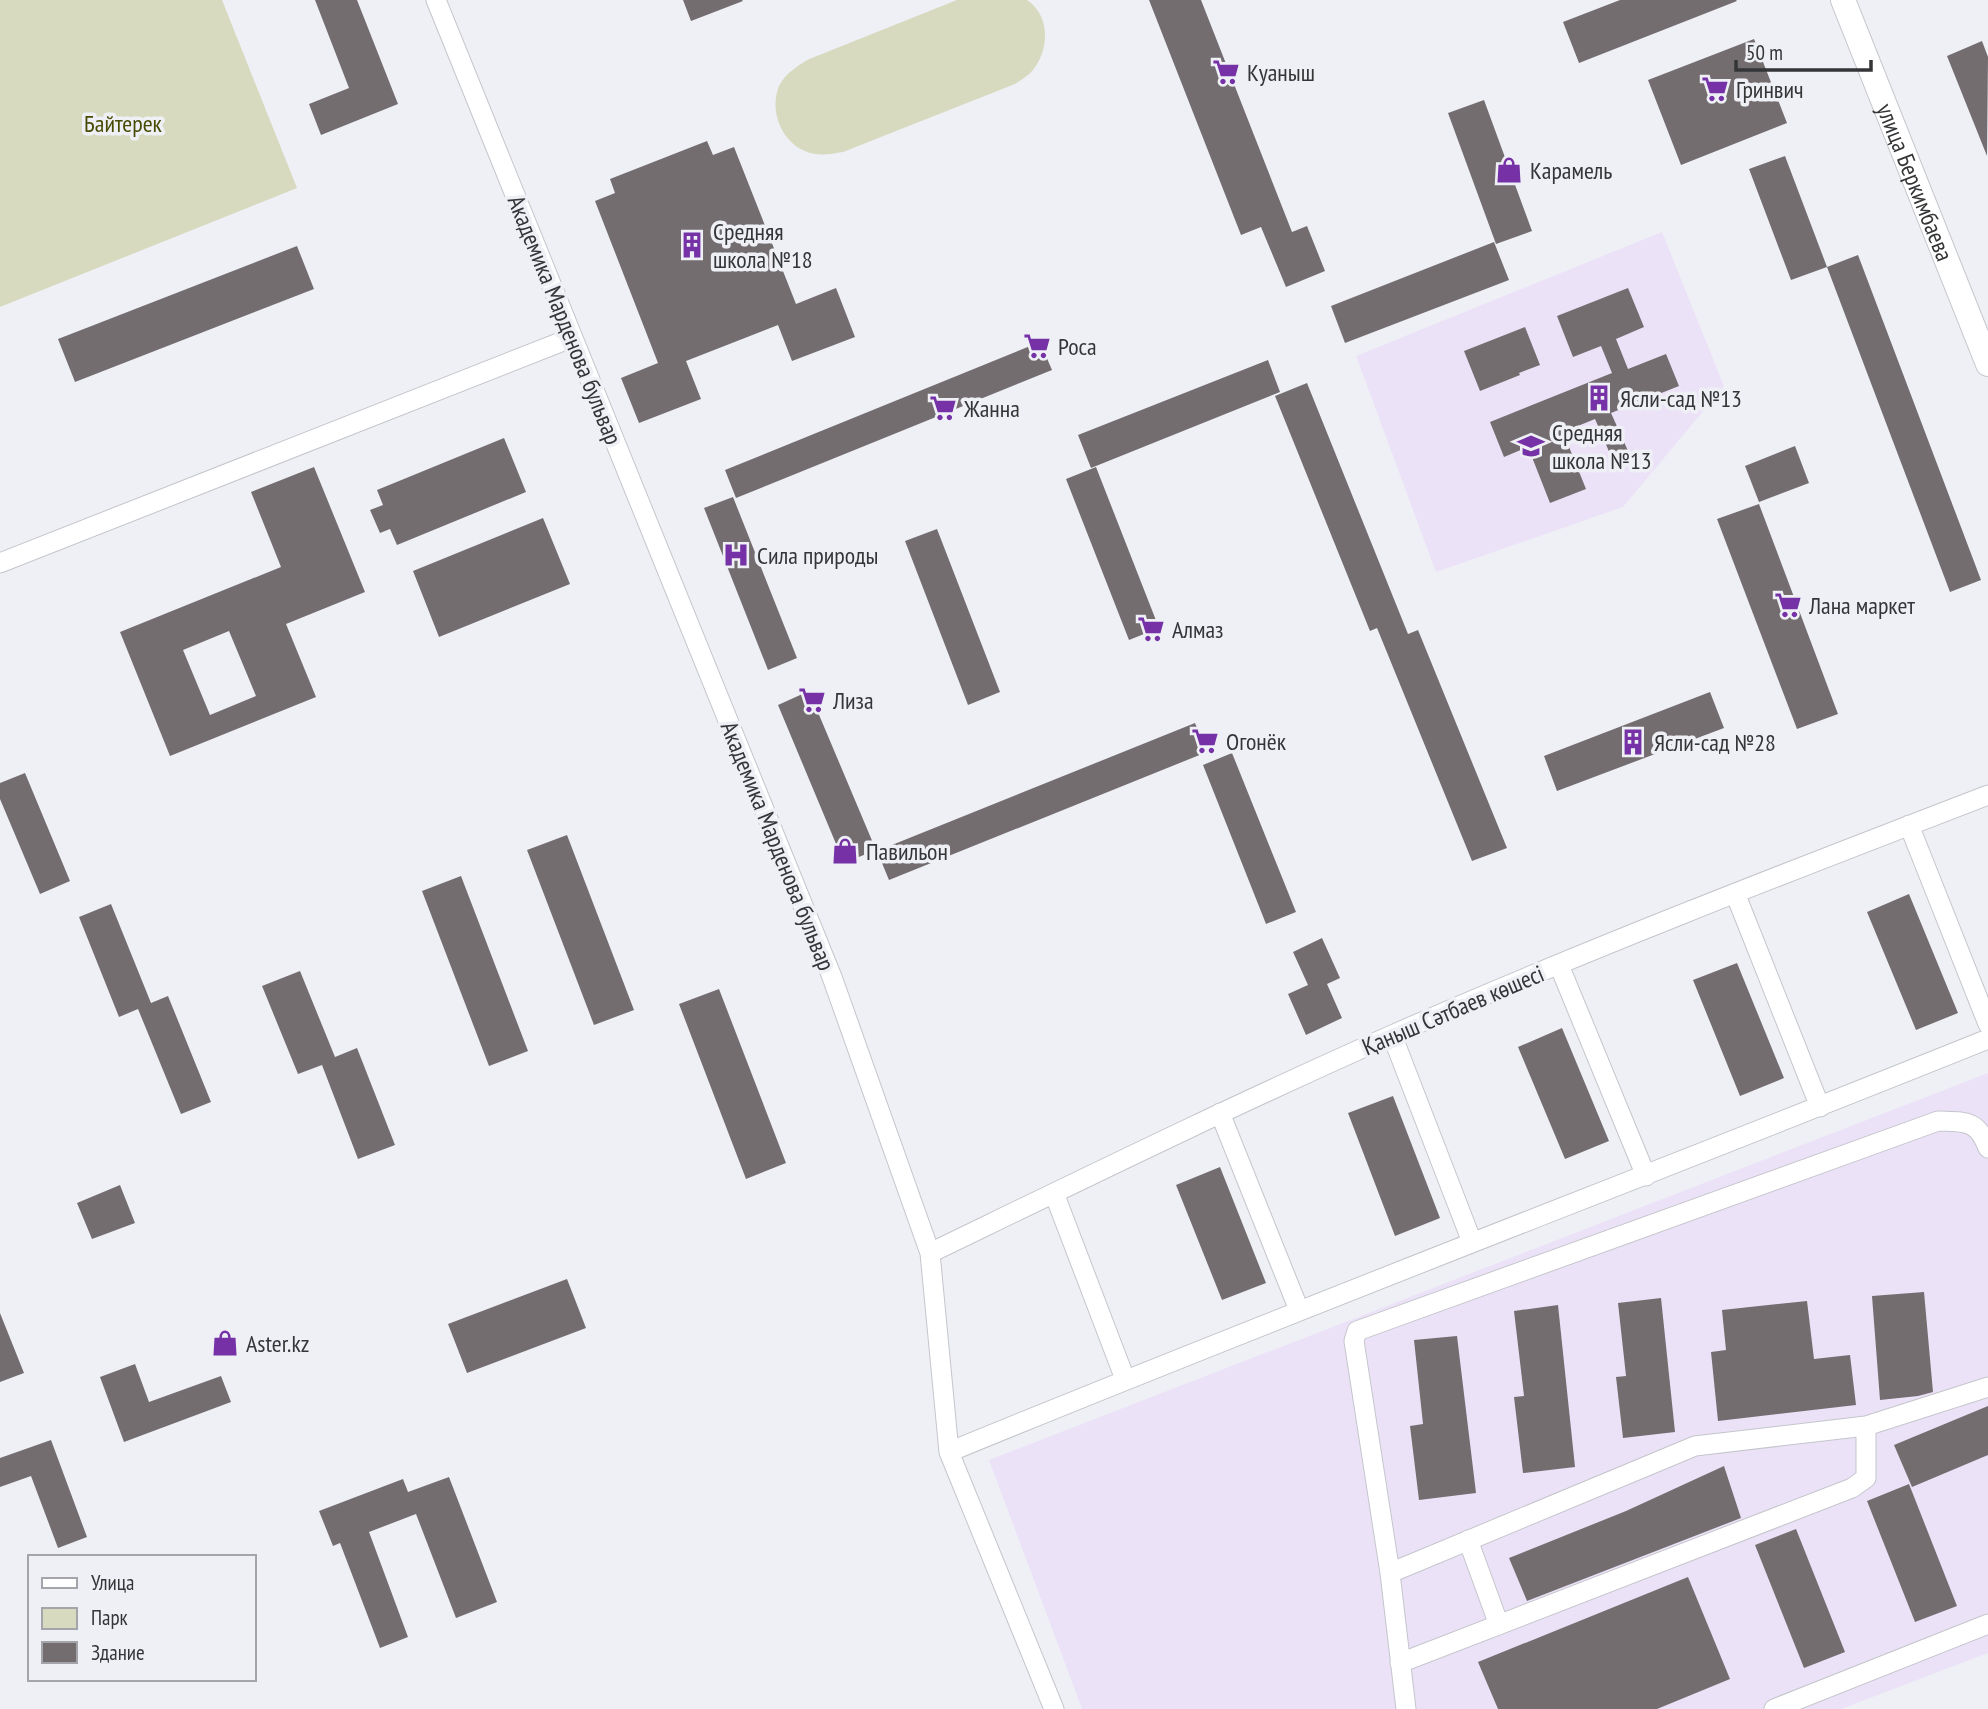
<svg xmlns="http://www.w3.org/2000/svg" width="1988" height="1709" viewBox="0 0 1988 1709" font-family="'PT Sans Narrow',sans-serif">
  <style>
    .education { fill: #ebe2f7 }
    .green { fill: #d7dabf }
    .building { fill: #736d70; fill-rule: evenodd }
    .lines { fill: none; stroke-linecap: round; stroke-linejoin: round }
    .minor-casing { stroke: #c4c6cc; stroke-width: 21 }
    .tertiary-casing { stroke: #c4c6cc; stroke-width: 26 }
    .minor { stroke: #fff; stroke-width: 19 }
    .tertiary { stroke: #fff; stroke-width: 24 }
    .labels { text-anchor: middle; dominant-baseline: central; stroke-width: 7; stroke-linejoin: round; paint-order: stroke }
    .poi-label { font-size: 24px; fill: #343537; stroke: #eff0f6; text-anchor: start }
    .park-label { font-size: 24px; fill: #474a00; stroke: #eff0f6 }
    .street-label { font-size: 24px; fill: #343537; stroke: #eff0f6 }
  </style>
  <rect width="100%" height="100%" fill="#eff0f6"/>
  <path class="education" d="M 1662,232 L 1724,386 L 1623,507 L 1436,572 L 1356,356 Z
    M 1988,1073 L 1988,1653 L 1841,1709 L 1082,1709 L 989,1460 Z"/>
  <path class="green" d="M 0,0 L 222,0 L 297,188 L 0,307 Z
    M 957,0 L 1027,0 C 1051,16 1049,50 1033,70 C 1028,76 1021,80 1015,84 L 843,152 C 831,154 818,157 805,151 C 781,141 769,110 779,86 C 785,74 796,67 807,60 Z"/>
  <path class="building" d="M 315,0 L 357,0 L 398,104 L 321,135 L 309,104 L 349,88 Z
    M 683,0 L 742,0 L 743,1 L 691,21 Z
    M 1149,0 L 1201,0 L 1292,232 L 1307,226 L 1325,271 L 1286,287 L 1261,227 L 1241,235 Z
    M 1620,0 L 1736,0 L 1737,1 L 1579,63 L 1563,22 Z
    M 1754,39 L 1787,123 L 1681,165 L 1648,80 Z
    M 1982,41 L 1988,57 L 1987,156 L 1947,56 Z
    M 1484,100 L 1532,231 L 1496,244 L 1448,113 Z
    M 707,141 L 713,155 L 734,147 L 796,304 L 836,288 L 855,337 L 792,361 L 778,325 L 686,361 L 701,399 L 639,423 L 621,378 L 658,363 L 595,201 L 615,193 L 610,179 Z
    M 1785,156 L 1827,267 L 1791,280 L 1749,169 Z
    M 1494,242 L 1509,280 L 1345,343 L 1331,306 Z
    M 297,246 L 314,289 L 75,382 L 58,339 Z
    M 1858,255 L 1981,580 L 1950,592 L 1827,267 Z
    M 1628,288 L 1644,327 L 1616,339 L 1628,369 L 1666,354 L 1679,386 L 1611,413 L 1633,462 L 1617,470 L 1595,419 L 1563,432 L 1586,489 L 1550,503 L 1528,447 L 1504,457 L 1490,422 L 1612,373 L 1601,346 L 1573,357 L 1557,316 Z
    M 1525,327 L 1540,365 L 1519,373 L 1520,375 L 1480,391 L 1464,351 Z
    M 1040,342 L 1052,370 L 736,498 L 725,470 Z
    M 1268,360 L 1280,392 L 1091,468 L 1078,435 Z
    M 1307,383 L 1408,634 L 1418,630 L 1507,848 L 1472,861 L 1377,628 L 1370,631 L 1275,396 Z
    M 504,438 L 526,492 L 397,545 L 390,529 L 380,533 L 370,510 L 383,505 L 377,490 Z
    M 1795,446 L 1809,483 L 1759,502 L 1745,466 Z
    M 314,467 L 365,592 L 286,624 L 316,697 L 170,756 L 120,632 L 281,567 L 251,492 ZM 229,631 L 256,696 L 210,715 L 183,650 Z
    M 1096,467 L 1159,628 L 1129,640 L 1066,479 Z
    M 733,497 L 797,658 L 768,670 L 704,508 Z
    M 1759,504 L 1838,714 L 1797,729 L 1717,519 Z
    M 543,518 L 570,584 L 439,637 L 413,571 Z
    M 937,529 L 1000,692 L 968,705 L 905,541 Z
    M 809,691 L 876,850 L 844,863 L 778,705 Z
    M 1710,692 L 1724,728 L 1557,791 L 1544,756 Z
    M 1195,723 L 1207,752 L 889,880 L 877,851 Z
    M 1232,753 L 1296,912 L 1266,924 L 1203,765 Z
    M 25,773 L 70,881 L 40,894 L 0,799 L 0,783 Z
    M 567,835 L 634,1010 L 594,1025 L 527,850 Z
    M 461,876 L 528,1051 L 489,1066 L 422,891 Z
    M 1909,894 L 1958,1013 L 1916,1030 L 1867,912 Z
    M 111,904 L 151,1003 L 168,996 L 211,1102 L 181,1114 L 138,1009 L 119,1017 L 79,917 Z
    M 1322,938 L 1340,978 L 1327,984 L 1342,1018 L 1306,1035 L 1288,994 L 1308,985 L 1293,952 Z
    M 1737,963 L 1784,1078 L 1740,1096 L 1693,980 Z
    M 300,971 L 335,1057 L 357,1048 L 395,1145 L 358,1159 L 322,1065 L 298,1074 L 262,986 Z
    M 719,989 L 786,1163 L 746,1179 L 679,1004 Z
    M 1562,1028 L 1609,1141 L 1565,1159 L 1518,1047 Z
    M 1393,1096 L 1440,1218 L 1395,1236 L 1348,1113 Z
    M 1220,1167 L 1266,1283 L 1222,1300 L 1176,1185 Z
    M 120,1185 L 135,1223 L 92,1239 L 77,1203 Z
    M 567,1279 L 586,1328 L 467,1373 L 448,1324 Z
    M 1924,1292 L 1933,1392 L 1918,1396 L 1880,1400 L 1872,1296 Z
    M 1661,1298 L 1675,1432 L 1623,1438 L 1616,1377 L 1626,1376 L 1618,1303 Z
    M 1807,1301 L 1814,1359 L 1850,1355 L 1856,1405 L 1718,1421 L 1711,1352 L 1726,1350 L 1722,1310 Z
    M 1558,1305 L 1575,1467 L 1523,1473 L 1514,1397 L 1524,1396 L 1514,1311 Z
    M 0,1313 L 24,1373 L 0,1382 Z
    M 1457,1336 L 1476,1493 L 1419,1500 L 1410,1426 L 1423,1424 L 1414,1340 Z
    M 135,1364 L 149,1402 L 221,1376 L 231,1402 L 124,1442 L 100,1377 Z
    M 1988,1406 L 1988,1455 L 1912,1487 L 1894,1445 Z
    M 51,1440 L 87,1537 L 58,1548 L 31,1476 L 0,1487 L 0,1458 Z
    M 1724,1466 L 1741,1518 L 1527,1601 L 1509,1558 L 1626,1511 Z
    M 449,1477 L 497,1602 L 456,1618 L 416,1514 L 369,1532 L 408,1637 L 380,1648 L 340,1543 L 333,1546 L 319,1511 L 403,1479 L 408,1492 Z
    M 1909,1484 L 1957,1606 L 1915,1622 L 1867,1501 Z
    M 1796,1529 L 1845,1652 L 1804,1668 L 1755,1545 Z
    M 1688,1577 L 1730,1679 L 1657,1709 L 1498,1709 L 1478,1662 Z"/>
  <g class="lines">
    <g class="minor-casing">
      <path id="minor" d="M 436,0 L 832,977 L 930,1253 L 949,1452 L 1054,1709
        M 0,563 L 571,338
        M 1909,825 L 1988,1024
        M 1735,893 L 1820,1107
        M 1559,965 L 1646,1176
        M 1392,1035 L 1472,1242
        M 1220,1113 L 1299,1310
        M 1054,1193 L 1125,1379
        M 930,1253 C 1083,1179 1236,1104 1392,1035 C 1588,949 1788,872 1988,795
        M 949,1452 C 1294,1310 1642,1178 1988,1039
        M 1468,1540 L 1499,1625
        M 1390,1573 L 1695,1446 L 1866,1426 L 1988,1387
        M 1400,1663 L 1852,1488 L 1866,1478 L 1866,1426
        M 1406,1709 L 1390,1573 L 1354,1341 L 1357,1331 L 1938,1121 C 1965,1122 1977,1119 1988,1148
        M 1774,1709 L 1988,1624"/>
    </g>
    <g class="tertiary-casing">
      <g id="tertiary">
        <path id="s1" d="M 1843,0 L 1988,364"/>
      </g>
    </g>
    <use href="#minor" class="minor"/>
    <use href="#tertiary" class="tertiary"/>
  </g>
  <defs>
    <g id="supermarket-bare" transform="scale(2.1)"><path d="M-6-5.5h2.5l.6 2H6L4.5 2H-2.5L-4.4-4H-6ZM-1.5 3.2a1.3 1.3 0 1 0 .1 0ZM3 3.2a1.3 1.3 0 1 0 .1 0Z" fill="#7531a5" stroke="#eff0f6" stroke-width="2.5" paint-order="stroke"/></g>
    <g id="shop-bare" transform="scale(2.1)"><path d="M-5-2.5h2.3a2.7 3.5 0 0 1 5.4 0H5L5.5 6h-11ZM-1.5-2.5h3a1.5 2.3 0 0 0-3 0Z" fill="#7531a5" stroke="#eff0f6" stroke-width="2.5" paint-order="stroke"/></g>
    <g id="building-bare" transform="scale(2.1)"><path d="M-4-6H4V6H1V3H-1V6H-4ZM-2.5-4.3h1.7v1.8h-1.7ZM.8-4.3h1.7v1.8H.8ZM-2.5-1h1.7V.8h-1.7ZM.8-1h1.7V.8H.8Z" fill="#7531a5" stroke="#eff0f6" stroke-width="2.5" paint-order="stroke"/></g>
    <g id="school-bare" transform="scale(2.1)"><path d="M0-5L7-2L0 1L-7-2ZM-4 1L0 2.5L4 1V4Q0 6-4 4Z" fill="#7531a5" stroke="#eff0f6" stroke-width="2.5" paint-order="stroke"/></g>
    <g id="hospital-bare" transform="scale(2.1)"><path d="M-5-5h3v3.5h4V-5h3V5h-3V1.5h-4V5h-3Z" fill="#7531a5" stroke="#eff0f6" stroke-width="2.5" paint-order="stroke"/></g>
  </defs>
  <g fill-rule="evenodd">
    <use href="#supermarket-bare" x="1226" y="72"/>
    <use href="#supermarket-bare" x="1715" y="89"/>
    <use href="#shop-bare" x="1509" y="170"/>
    <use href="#building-bare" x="692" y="245"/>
    <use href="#supermarket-bare" x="1037" y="346"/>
    <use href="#building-bare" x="1599" y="398"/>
    <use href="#supermarket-bare" x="943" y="408"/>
    <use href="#school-bare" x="1531" y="446"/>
    <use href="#hospital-bare" x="736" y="555"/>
    <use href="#supermarket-bare" x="1788" y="605"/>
    <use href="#supermarket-bare" x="1151" y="629"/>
    <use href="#supermarket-bare" x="812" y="700"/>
    <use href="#supermarket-bare" x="1205" y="741"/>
    <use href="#building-bare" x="1633" y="742"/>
    <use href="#shop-bare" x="845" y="851"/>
    <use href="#shop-bare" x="225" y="1343"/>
  </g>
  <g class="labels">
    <g class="poi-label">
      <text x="1247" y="72">Куаныш</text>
      <text x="1736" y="89">Гринвич</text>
      <text x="1530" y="170">Карамель</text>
      <text x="713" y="231">Средняя<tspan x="713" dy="28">школа №18</tspan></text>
      <text x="1058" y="346">Роса</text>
      <text x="1620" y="398">Ясли-сад №13</text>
      <text x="964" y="408">Жанна</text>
      <text x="1552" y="432">Средняя<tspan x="1552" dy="28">школа №13</tspan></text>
      <text x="757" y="555">Сила природы</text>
      <text x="1809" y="605">Лана маркет</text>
      <text x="1172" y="629">Алмаз</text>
      <text x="833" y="700">Лиза</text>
      <text x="1226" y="741">Огонёк</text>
      <text x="1654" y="742">Ясли-сад №28</text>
      <text x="866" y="851">Павильон</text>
      <text x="246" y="1343">Aster.kz</text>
    </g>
    <g class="park-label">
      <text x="123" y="123">Байтерек</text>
    </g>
    <g class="street-label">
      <text stroke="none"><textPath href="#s1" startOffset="196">улица Беркимбаева</textPath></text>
      <text transform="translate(565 320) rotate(68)">Академика Марденова бульвар</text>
      <text transform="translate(778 846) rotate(68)">Академика Марденова бульвар</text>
      <text transform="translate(1453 1010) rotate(-23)">Қаныш Сәтбаев көшесі</text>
    </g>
  </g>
  <rect x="28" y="1555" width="228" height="126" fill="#eff0f6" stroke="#a4a5aa" stroke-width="2"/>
  <rect x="42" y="1578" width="35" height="10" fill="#ffffff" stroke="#a4a5aa" stroke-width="2"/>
  <text x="91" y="1590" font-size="21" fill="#343537">Улица</text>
  <rect x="42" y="1608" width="35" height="21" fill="#d7dabf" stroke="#a4a5aa" stroke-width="2"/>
  <text x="91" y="1625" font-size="21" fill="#343537">Парк</text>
  <rect x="42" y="1642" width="35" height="21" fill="#736d70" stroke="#a4a5aa" stroke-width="2"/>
  <text x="91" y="1660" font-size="21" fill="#343537">Здание</text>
  <path d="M1736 60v10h135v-10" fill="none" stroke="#343537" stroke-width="3.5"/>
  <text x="1746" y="60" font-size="21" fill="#343537" stroke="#eff0f6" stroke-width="5" paint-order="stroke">50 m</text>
</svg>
